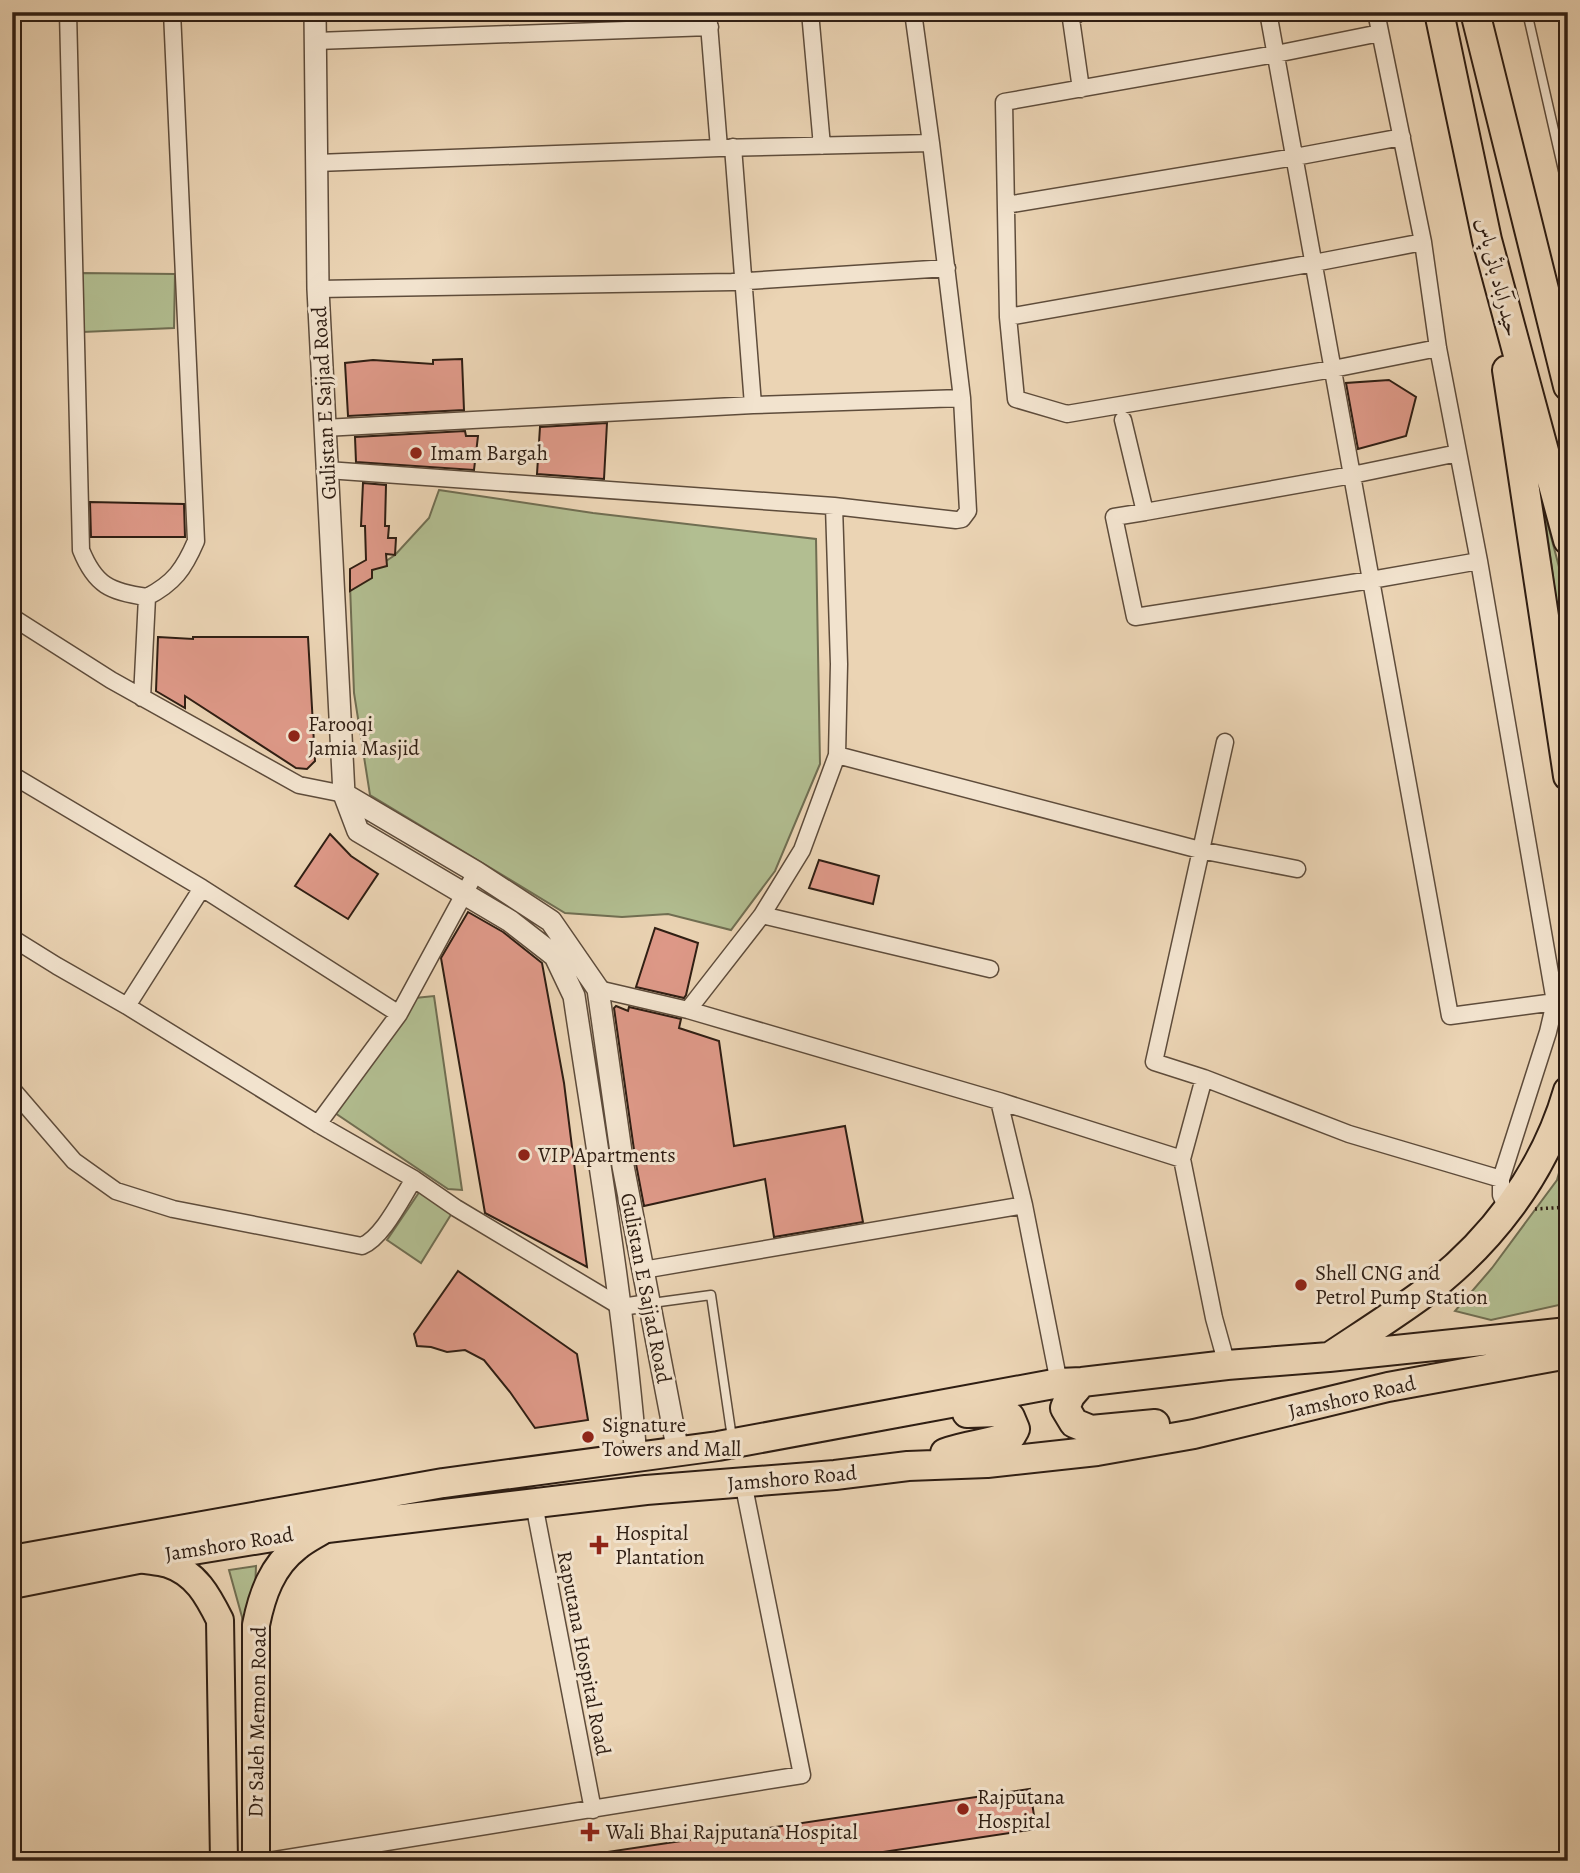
<svg xmlns="http://www.w3.org/2000/svg" width="1580" height="1873" viewBox="0 0 1580 1873" font-family="Alegreya,Amiri,serif">
  <style>
    .green { fill: #b2be91; stroke: #706e52; stroke-width: 2 }
    .building { fill: #de9988; stroke: #2f1e13; stroke-width: 2 }
    .lines { fill: none; stroke-linecap: round; stroke-linejoin: round }
    .service-casing { stroke: #5e4c3b; stroke-width: 11 }
    .minor-casing { stroke: #5e4c3b; stroke-width: 19 }
    .tertiary-casing { stroke: #5e4c3b; stroke-width: 24 }
    .primary-casing { stroke: #2f1e13; stroke-width: 30 }
    .trunk-casing { stroke: #2f1e13; stroke-width: 32 }
    .path { stroke: #2f1e13; stroke-width: 3.5; stroke-dasharray: 2 3.5; stroke-linecap: butt }
    .service { stroke: #f2e3ce; stroke-width: 8 }
    .minor { stroke: #f2e3ce; stroke-width: 16 }
    .tertiary { stroke: #f2e3ce; stroke-width: 21 }
    .primary { stroke: #ebd4b4; stroke-width: 26 }
    .trunk { stroke: #ebd4b4; stroke-width: 28 }
    .poi-dot { fill: #8f2418; stroke: #f2e3ce; stroke-width: 2.5 }
    .labels { text-anchor: middle; dominant-baseline: central; stroke-width: 6; stroke-linejoin: round; paint-order: stroke }
    .street-label { font-size: 21px; fill: #2f1e13; stroke: #f2e3ce }
    .poi-label { font-size: 21px; fill: #2f1e13; stroke: #f2e3ce; text-anchor: start }
  </style>
  <rect width="100%" height="100%" fill="#ebd4b4"/>
  <filter id="stains"><feTurbulence type="fractalNoise" baseFrequency=".00286" numOctaves="4"/><feColorMatrix values="0 0 0 0 .2 0 0 0 0 .09 0 0 0 0 .02 0 0 0 .5 -.17"/></filter>
  <radialGradient id="worn" r=".72"><stop offset=".6" stop-color="#630" stop-opacity="0"/><stop offset="1" stop-color="#630" stop-opacity=".3"/></radialGradient>
  <path class="green" d="M 81,273 L 175,274 L 174,328 L 83,332 Z
    M 439,490 L 593,513 L 816,539 L 820,764 L 775,871 L 731,930 L 668,914 L 622,917 L 565,913 L 370,795 L 354,693 L 350,585 L 395,555 L 429,518 Z
    M 1544,510 L 1568,601 L 1568,690 Z
    M 434,996 L 462,1190 L 448,1189 L 332,1111 L 415,998 Z
    M 1568,1141 L 1568,1303 L 1491,1320 L 1455,1311 L 1492,1268 L 1557,1180 Z
    M 422,1188 L 452,1213 L 421,1263 L 387,1240 Z
    M 256,1566 L 251,1689 L 247,1688 L 242,1617 L 229,1570 Z"/>
  <path class="building" d="M 462,359 L 464,410 L 348,416 L 345,363 L 373,360 L 433,364 L 433,360 Z
    M 1389,380 L 1416,397 L 1406,436 L 1358,449 L 1346,383 Z
    M 607,423 L 604,479 L 537,474 L 540,427 Z
    M 465,431 L 466,436 L 478,436 L 474,470 L 356,462 L 355,437 Z
    M 363,483 L 386,485 L 385,526 L 389,526 L 388,538 L 396,538 L 395,555 L 386,554 L 387,566 L 372,570 L 372,578 L 350,591 L 350,569 L 366,560 L 365,526 L 361,526 Z
    M 90,502 L 184,504 L 185,537 L 91,537 Z
    M 158,637 L 193,639 L 193,637 L 308,637 L 315,761 L 307,769 L 296,768 L 185,696 L 185,708 L 156,691 Z
    M 330,834 L 351,856 L 378,874 L 348,919 L 295,886 Z
    M 819,860 L 879,876 L 873,904 L 809,888 Z
    M 468,912 L 503,932 L 542,963 L 564,1083 L 587,1267 L 485,1213 L 441,958 Z
    M 655,928 L 698,943 L 686,995 L 684,998 L 636,987 Z
    M 616,1006 L 628,1011 L 629,1007 L 681,1019 L 679,1028 L 719,1041 L 734,1146 L 845,1126 L 863,1222 L 774,1237 L 765,1179 L 644,1206 L 636,1164 L 614,1008 Z
    M 458,1271 L 577,1354 L 588,1420 L 535,1428 L 510,1392 L 484,1360 L 465,1350 L 447,1352 L 431,1347 L 417,1346 L 414,1334 Z
    M 1030,1789 L 1036,1829 L 823,1861 L 608,1861 L 607,1852 Z"/>
  <g class="lines">
    <g class="service-casing">
      <path id="service" d="M 1527,12 L 1568,192
        M 652,1303 L 711,1295 L 732,1438"/>
    </g>
    <g class="minor-casing">
      <path id="minor" d="M 68,12 L 81,550 C 95,585 110,592 147,597 L 142,698
        M 708,12 L 719,148 L 931,143 L 913,12
        M 810,12 L 822,146
        M 1080,12 L 1071,19 L 1081,89
        M 1268,12 L 1450,1016 L 1555,1002
        M 1376,12 L 1423,242 L 1438,348 L 1479,561 L 1555,1002 L 1548,1032 L 1501,1179 L 1501,1195 L 1508,1210
        M 1380,33 L 1276,54 L 1004,102 L 1008,317 L 1016,399 L 1067,414 L 1333,369 L 1438,348
        M 316,41 L 710,27
        M 931,143 L 962,398
        M 733,147 L 753,405
        M 317,163 L 719,148
        M 1006,205 L 1295,157 L 1402,137
        M 318,289 L 732,282 L 947,268
        M 1008,317 L 1314,263 L 1423,242
        M 1123,420 L 1145,512 L 1114,517 L 1135,617 L 1371,580 L 1479,561
        M 324,428 L 753,405 L 962,398 L 968,511 L 962,519 L 956,520 L 834,506 L 327,470
        M 1145,512 L 1352,475 L 1458,453
        M 147,597 C 174,583 184,569 196,541 L 172,12
        M 12,617 L 111,680 L 299,785 L 344,794
        M 837,755 L 1200,850 L 1297,869
        M 12,775 L 202,888 L 399,1014
        M 762,915 L 990,969
        M 12,938 L 57,966 L 127,1006 L 318,1124 L 414,1179 L 456,1208 L 621,1307 L 649,1303
        M 598,989 L 688,1010 L 762,915 L 802,850 L 837,755 L 839,664 L 834,506
        M 127,1006 L 202,888
        M 1204,1078 L 1349,1134 L 1501,1179
        M 12,1089 L 74,1161 L 116,1191 L 173,1209 L 362,1246 C 383,1237 401,1199 414,1179
        M 999,1101 L 1182,1159 L 1214,1318 L 1227,1365
        M 318,1124 L 399,1014 L 476,872
        M 1182,1159 L 1204,1078 L 1154,1062 L 1225,742
        M 1024,1205 L 1059,1383
        M 643,1270 L 1024,1205 L 999,1101 L 688,1010
        M 534,1504 L 593,1810
        M 269,1861 L 802,1775 L 743,1482"/>
    </g>
    <g class="tertiary-casing">
      <path id="tertiary" d="M 315,12 L 318,289 L 344,794 L 358,831 L 510,921 L 555,956 L 574,996 C 597,1150 624,1303 636,1458
        M 344,794 L 476,872 L 551,921 L 598,989 L 623,1166 L 678,1452"/>
    </g>
    <g class="primary-casing">
      <path id="primary" d="M 140,1559 C 149,1561 159,1561 168,1564 C 196,1573 208,1596 220,1620 L 224,1861
        M 256,1861 L 256,1625 C 262,1595 272,1566 297,1547 C 305,1540 316,1535 325,1529"/>
    </g>
    <g class="trunk-casing">
      <path id="trunk" d="M 1439,12 L 1487,240 L 1568,540
        M 1475,12 L 1568,386
        M 1507,370 L 1568,776
        M 1331,1356 C 1361,1336 1391,1317 1420,1296 C 1489,1245 1544,1174 1568,1091
        M 1082,1382 L 1070,1396 L 1065,1408 L 1074,1423 L 1091,1430 L 1155,1424
        M 945,1453 C 966,1445 989,1444 1011,1436 L 1015,1429 L 1010,1417 L 999,1412 L 967,1413
        M 12,1560 L 443,1483 L 718,1446 L 1059,1383 L 1082,1382 L 1227,1365 L 1329,1357 L 1568,1332
        M 12,1584 L 138,1559 L 327,1528 L 646,1490 L 835,1475 L 908,1466 L 987,1463 L 1097,1451 L 1194,1434 L 1388,1387 L 1568,1354"/>
    </g>
    <path class="path" d="M 1535,1209 L 1568,1207"/>
    <use href="#service" class="service"/>
    <use href="#minor" class="minor"/>
    <use href="#tertiary" class="tertiary"/>
    <use href="#primary" class="primary"/>
    <use href="#trunk" class="trunk"/>
  </g>
  <g class="poi-dot">
    <circle cx="416" cy="453" r="7"/>
    <circle cx="294" cy="736" r="7"/>
    <circle cx="524" cy="1155" r="7"/>
    <circle cx="1301" cy="1285" r="7"/>
    <circle cx="588" cy="1437" r="7"/>
    <path d="M595.5 1534.5h7v7h7v7h-7v7h-7v-7h-7v-7h7z"/>
    <circle cx="963" cy="1809" r="7"/>
    <path d="M586.5 1821.5h7v7h7v7h-7v7h-7v-7h-7v-7h7z"/>
  </g>
  <g class="labels">
    <g class="street-label">
      <text transform="translate(1498 277) rotate(76)">حیدرآباد بائی پاس</text>
      <text transform="translate(324 403) rotate(-93)">Gulistan E Sajjad Road</text>
      <text transform="translate(646 1288) rotate(79)">Gulistan E Sajjad Road</text>
      <text transform="translate(1352 1397) rotate(-13)">Jamshoro Road</text>
      <text transform="translate(792 1478) rotate(-5)">Jamshoro Road</text>
      <text transform="translate(229 1544) rotate(-9)">Jamshoro Road</text>
      <text transform="translate(584 1653) rotate(79)">Raputana Hospital Road</text>
      <text transform="translate(257 1722) rotate(-89)">Dr Saleh Memon Road</text>
    </g>
    <g class="poi-label">
      <text x="430" y="453">Imam Bargah</text>
      <text x="308" y="724">Farooqi<tspan x="308" dy="24">Jamia Masjid</tspan></text>
      <text x="538" y="1155">VIP Apartments</text>
      <text x="1315" y="1273">Shell CNG and<tspan x="1315" dy="24">Petrol Pump Station</tspan></text>
      <text x="602" y="1425">Signature<tspan x="602" dy="24">Towers and Mall</tspan></text>
      <text x="615" y="1533">Hospital<tspan x="615" dy="24">Plantation</tspan></text>
      <text x="977" y="1797">Rajputana<tspan x="977" dy="24">Hospital</tspan></text>
      <text x="606" y="1832">Wali Bhai Rajputana Hospital</text>
    </g>
  </g>
  <rect width="1580" height="1873" fill="none" stroke="#ebd4b4" stroke-width="42"/>
  <rect x="14" y="14" width="1552" height="1845" fill="none" stroke="#2f1e13" stroke-width="3.5"/>
  <rect x="21" y="21" width="1538" height="1831" fill="none" stroke="#2f1e13" stroke-width="2"/>
  <rect width="100%" height="100%" filter="url(#stains)"/>
  <rect width="100%" height="100%" fill="url(#worn)"/>
</svg>
